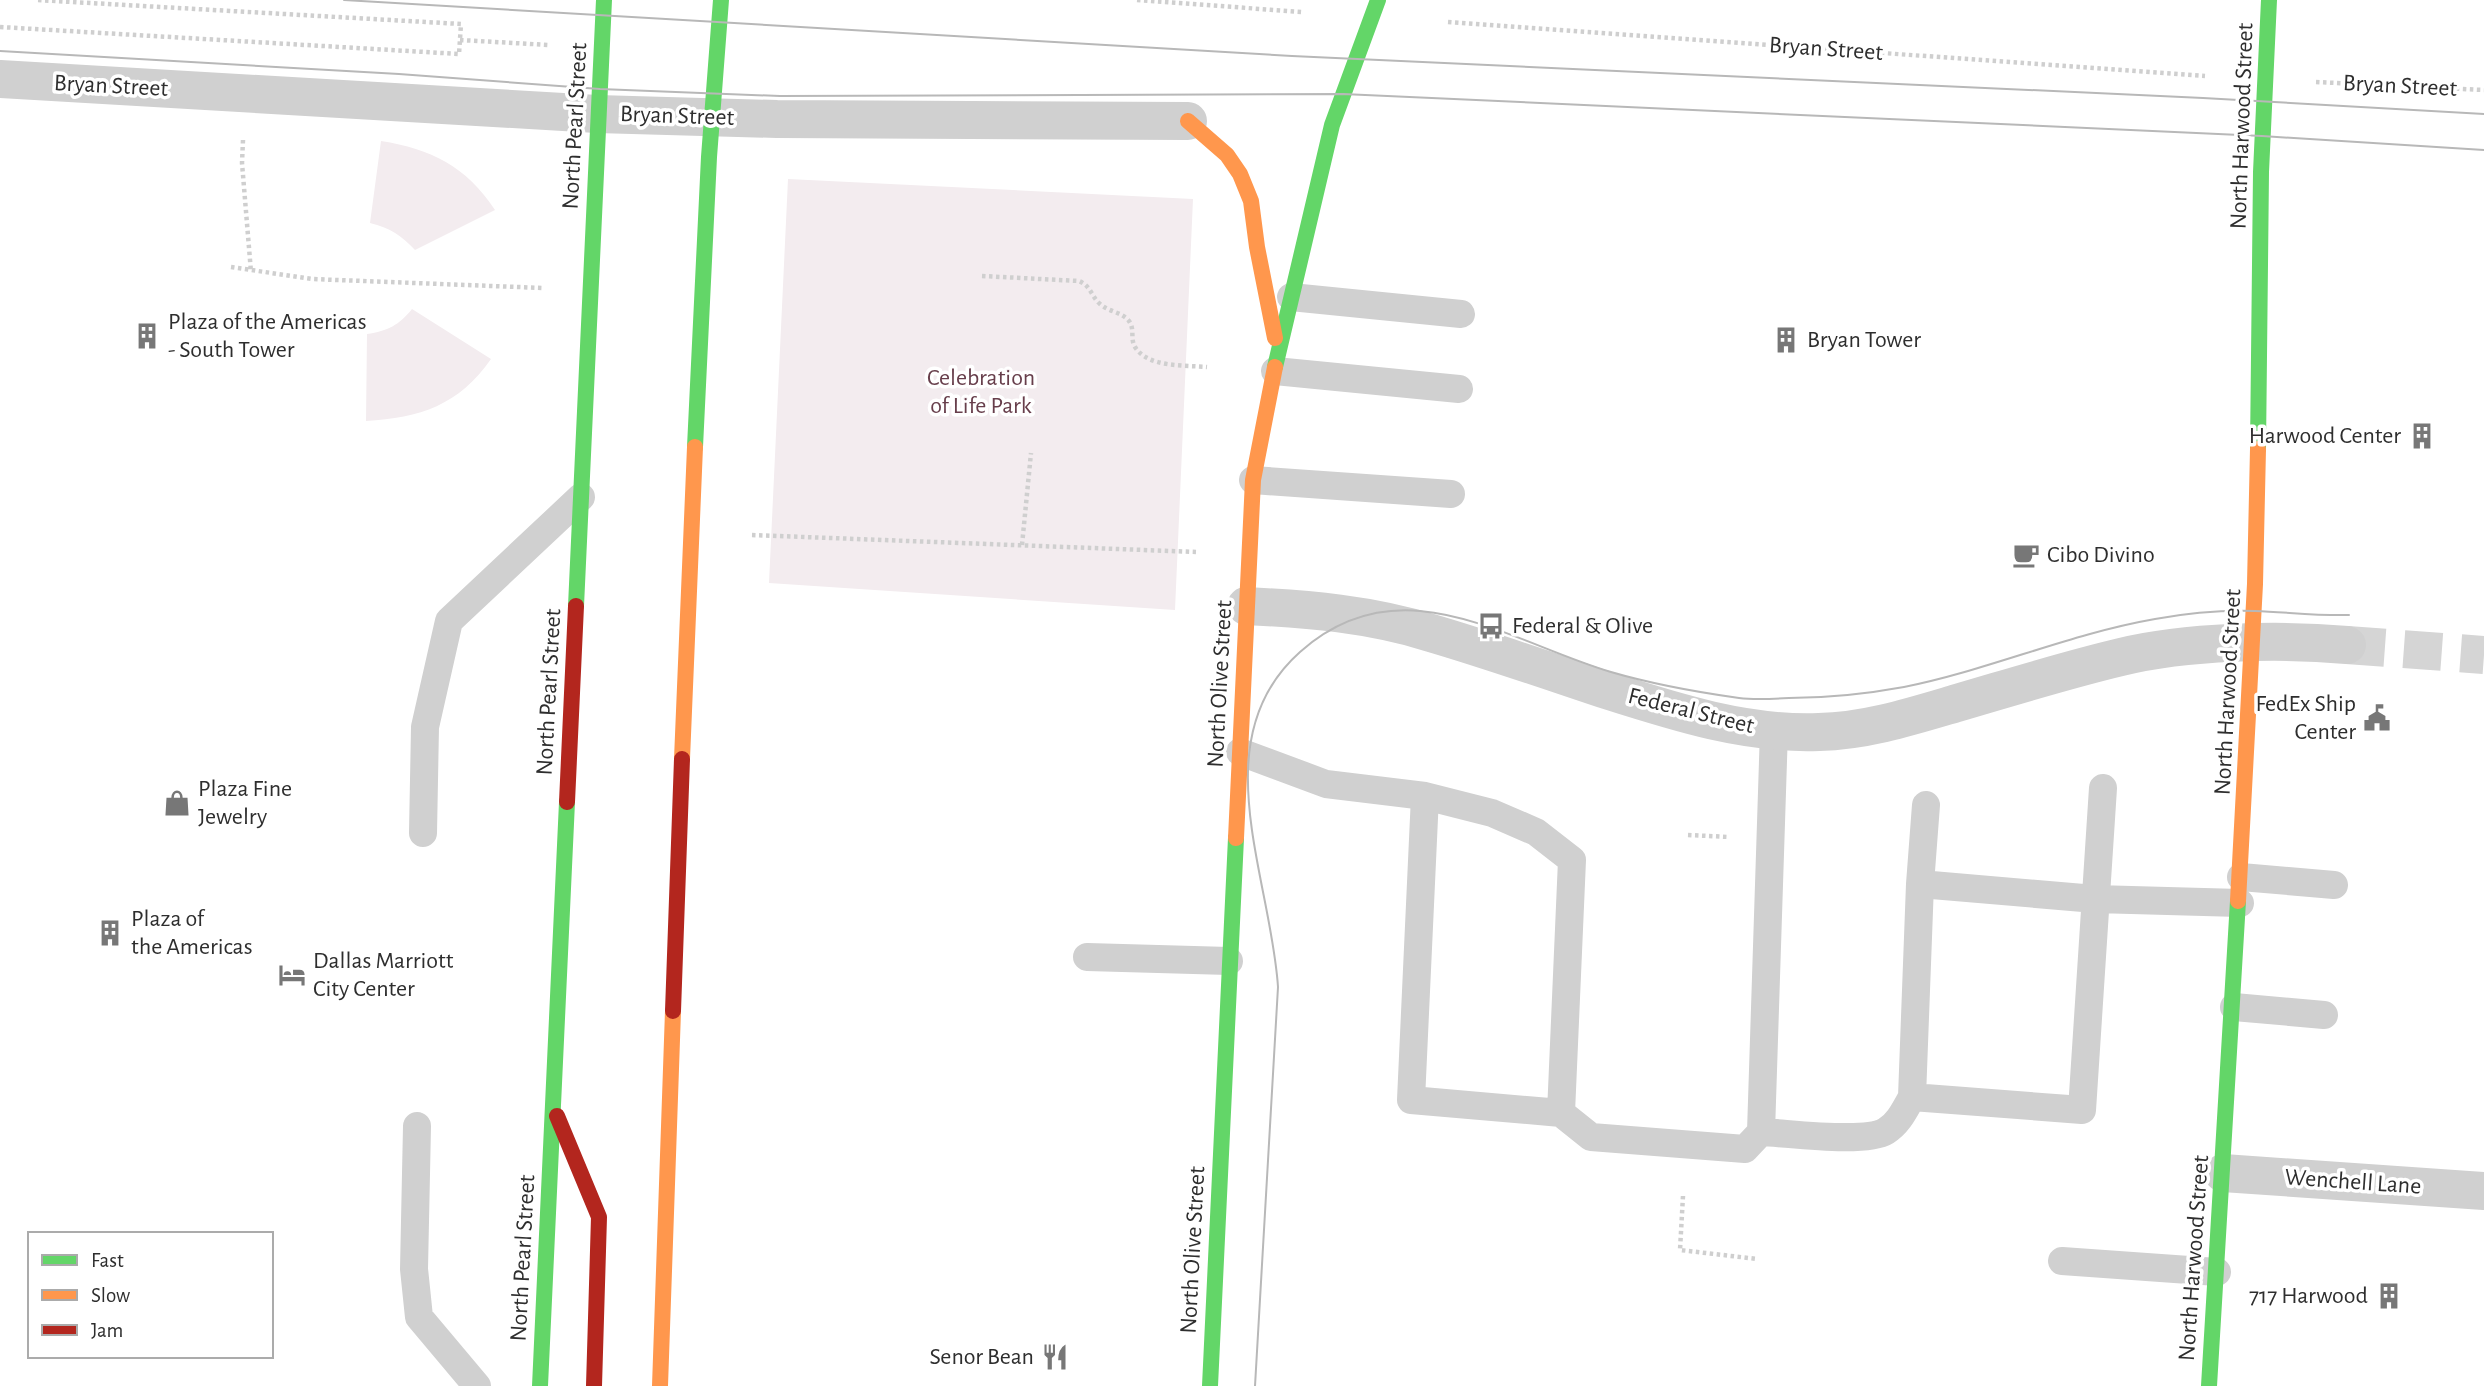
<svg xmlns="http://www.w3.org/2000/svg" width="2484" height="1386" viewBox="0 0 2484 1386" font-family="'Alegreya Sans',sans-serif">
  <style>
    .green { fill: #f3ecef }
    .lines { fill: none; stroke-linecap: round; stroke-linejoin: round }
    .street-tunnel { stroke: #d5d5d5; stroke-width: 38; stroke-dasharray: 38 19; stroke-linecap: butt }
    .path { stroke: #cfcfcf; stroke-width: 4.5; stroke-dasharray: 3.5 3.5; stroke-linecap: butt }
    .lane { stroke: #d0d0d0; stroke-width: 28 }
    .street { stroke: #d0d0d0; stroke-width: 38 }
    .fast { stroke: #63d668; stroke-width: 16 }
    .slow { stroke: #ff974d; stroke-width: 16 }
    .jam { stroke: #b3261e; stroke-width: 16 }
    .tram { stroke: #b8b8b8; stroke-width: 2 }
    .labels { text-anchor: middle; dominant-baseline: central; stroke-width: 7; stroke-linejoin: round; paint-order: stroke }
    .street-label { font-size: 24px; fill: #2e2e2e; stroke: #fff }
    .poi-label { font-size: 24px; fill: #2e2e2e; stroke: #fff; text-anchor: start }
    .park-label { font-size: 24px; fill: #673e4b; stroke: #fff }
  </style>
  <rect width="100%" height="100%" fill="#fff"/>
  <path class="green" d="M 381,141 C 431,149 466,166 495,210 L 415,250 C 401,235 390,228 370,223 Z
    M 788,179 L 1193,199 L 1175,610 L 769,583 Z
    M 412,309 L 491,359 C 459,405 420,418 366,421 L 367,334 C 388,331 399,325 412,309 Z"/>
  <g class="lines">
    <path class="street-tunnel" d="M 2347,645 L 2484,655"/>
    <path class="path" d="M 1137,0 L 1302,12
      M 1448,22 L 2205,76
      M 0,27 L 459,54 L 461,24 L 37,0
      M 460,40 L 549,45
      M 2316,82 L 2484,90
      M 243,140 L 242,163 L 251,272
      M 231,267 L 312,279 L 543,288
      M 982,276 L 1079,281 C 1091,286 1091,296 1100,304 C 1109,312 1122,312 1129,321 C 1135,329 1130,339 1135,347 C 1148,368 1185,365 1207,367
      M 752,535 L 1196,552
      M 1022,545 L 1031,453
      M 1688,835 L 1729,837
      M 1683,1196 L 1680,1250 L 1757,1259"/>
    <path class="lane" d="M 1291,297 L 1461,314
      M 1275,371 L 1459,389
      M 1253,480 L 1451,494
      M 1774,730 L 1761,1132 C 1788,1133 1865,1144 1886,1131 C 1899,1123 1905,1109 1912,1097
      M 1240,752 L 1326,784 L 1425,796 L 1492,813 L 1536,832 L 1572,860 L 1561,1113 L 1411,1100 L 1425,796
      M 2103,788 L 2082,1110 L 1912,1097 L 1920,884 L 2095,899 L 2240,903
      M 423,833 L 425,727 L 449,621 L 581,497
      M 2241,877 L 2334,885
      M 1920,884 L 1926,805
      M 1087,957 L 1229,961
      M 2234,1007 L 2324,1015
      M 1561,1113 L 1591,1137 L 1745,1149 L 1761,1132
      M 417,1126 L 414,1269 L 419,1317 L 477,1386
      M 2062,1261 L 2217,1272"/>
    <path class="street" d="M 0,79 L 597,114 L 777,119 L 1188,121
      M 1246,606 C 1309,609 1370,614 1431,633 C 1489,650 1546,670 1603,689 C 1672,711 1745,735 1819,732 C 1866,731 1913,716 1957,703 C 2012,687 2066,670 2121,657 C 2186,641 2280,639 2347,645
      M 2223,1173 L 2484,1191"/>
    <path class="fast" d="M 1275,367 L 1332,125 L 1378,0
      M 695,447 L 709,157 L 721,0
      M 2258,449 L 2261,172 L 2269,0
      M 576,606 L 604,0
      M 540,1386 L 567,802
      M 1210,1386 L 1236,838
      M 2209,1386 L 2238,901"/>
    <path class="slow" d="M 1188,121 L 1227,155 L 1240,174 L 1251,201 L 1257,247 L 1275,338
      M 682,759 L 695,447
      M 1236,838 L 1253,480 L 1275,367
      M 2238,901 L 2255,584 L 2258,449
      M 660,1386 L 673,1011"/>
    <path class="jam" d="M 567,802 L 576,606
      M 673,1011 L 682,759
      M 557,1116 L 599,1217 L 594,1386"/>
    <path class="tram" d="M 344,0 L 1292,56 L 2203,98 L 2484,114
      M 0,51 L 399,74 L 600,89 L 780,96 L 1343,94 L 2262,136 L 2484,150
      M 1255,1386 L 1278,987 C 1271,877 1202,739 1300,652 C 1401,562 1507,641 1611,672 C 1652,684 1696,692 1739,698 C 1755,700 1772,699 1789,698 C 1827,698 1866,694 1904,687 C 1989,670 2069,634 2155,619 C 2188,613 2222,610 2255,611 C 2286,612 2317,616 2349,615"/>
  </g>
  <defs>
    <g id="building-bare" transform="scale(2.1)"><path d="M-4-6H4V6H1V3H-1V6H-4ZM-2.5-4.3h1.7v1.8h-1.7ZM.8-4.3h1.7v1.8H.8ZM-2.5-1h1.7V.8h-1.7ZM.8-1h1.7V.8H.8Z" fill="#777" stroke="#fff" stroke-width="2.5" paint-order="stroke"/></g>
    <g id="cafe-bare" transform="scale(2.1)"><path d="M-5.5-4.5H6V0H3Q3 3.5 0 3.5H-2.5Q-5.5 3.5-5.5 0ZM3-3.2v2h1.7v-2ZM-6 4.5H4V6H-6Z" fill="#777" stroke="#fff" stroke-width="2.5" paint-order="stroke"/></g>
    <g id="bus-bare" transform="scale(2.1)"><path d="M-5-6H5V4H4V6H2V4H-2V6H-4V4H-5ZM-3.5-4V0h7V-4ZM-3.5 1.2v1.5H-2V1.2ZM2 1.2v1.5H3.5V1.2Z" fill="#777" stroke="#fff" stroke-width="2.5" paint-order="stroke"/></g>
    <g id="civic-bare" transform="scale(2.1)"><path d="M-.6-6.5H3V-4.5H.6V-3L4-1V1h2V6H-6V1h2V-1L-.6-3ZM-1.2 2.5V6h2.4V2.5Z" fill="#777" stroke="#fff" stroke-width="2.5" paint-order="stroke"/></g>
    <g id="shop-bare" transform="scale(2.1)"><path d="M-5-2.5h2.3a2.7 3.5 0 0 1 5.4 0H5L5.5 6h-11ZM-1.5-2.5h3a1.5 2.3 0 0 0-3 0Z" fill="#777" stroke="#fff" stroke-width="2.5" paint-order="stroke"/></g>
    <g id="hotel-bare" transform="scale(2.1)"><path d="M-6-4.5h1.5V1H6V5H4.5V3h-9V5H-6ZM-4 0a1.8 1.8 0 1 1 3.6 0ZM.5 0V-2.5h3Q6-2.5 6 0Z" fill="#777" stroke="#fff" stroke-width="2.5" paint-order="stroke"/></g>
    <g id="restaurant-bare" transform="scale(2.1)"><path d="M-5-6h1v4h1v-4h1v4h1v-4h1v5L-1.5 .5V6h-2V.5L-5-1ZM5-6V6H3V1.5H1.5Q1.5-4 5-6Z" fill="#777" stroke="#fff" stroke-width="2.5" paint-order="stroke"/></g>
  </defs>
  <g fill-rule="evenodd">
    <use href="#building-bare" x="147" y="336"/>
    <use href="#building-bare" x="1786" y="340"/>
    <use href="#building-bare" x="2422" y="436"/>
    <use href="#cafe-bare" x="2026" y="555"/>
    <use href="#bus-bare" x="1491" y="626"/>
    <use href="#civic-bare" x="2377" y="718"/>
    <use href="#shop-bare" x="177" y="803"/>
    <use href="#building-bare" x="110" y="933"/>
    <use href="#hotel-bare" x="292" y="975"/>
    <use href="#building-bare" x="2389" y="1296"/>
    <use href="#restaurant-bare" x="1055" y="1357"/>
  </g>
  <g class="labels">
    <g class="street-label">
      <text transform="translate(1826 49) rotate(4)">Bryan Street</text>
      <text transform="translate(111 86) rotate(3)">Bryan Street</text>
      <text transform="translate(2400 86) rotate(3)">Bryan Street</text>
      <text transform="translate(677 116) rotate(2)">Bryan Street</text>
      <text transform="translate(575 126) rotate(-87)">North Pearl Street</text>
      <text transform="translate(2242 126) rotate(-88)">North Harwood Street</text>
      <text transform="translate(1220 684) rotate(-87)">North Olive Street</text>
      <text transform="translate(549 692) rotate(-87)">North Pearl Street</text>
      <text transform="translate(2228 692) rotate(-87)">North Harwood Street</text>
      <text transform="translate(1691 711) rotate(14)">Federal Street</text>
      <text transform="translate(2353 1182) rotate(4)">Wenchell Lane</text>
      <text transform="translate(1193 1250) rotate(-87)">North Olive Street</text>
      <text transform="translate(523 1258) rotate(-87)">North Pearl Street</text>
      <text transform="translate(2194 1258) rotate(-86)">North Harwood Street</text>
    </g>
    <g class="poi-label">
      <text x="168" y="322">Plaza of the Americas<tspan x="168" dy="28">- South Tower</tspan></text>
      <text x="1807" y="340">Bryan Tower</text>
      <text x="2401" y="436" text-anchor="end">Harwood Center</text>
      <text x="2047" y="555">Cibo Divino</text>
      <text x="1512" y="626">Federal &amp; Olive</text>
      <text x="2356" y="704" text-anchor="end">FedEx Ship<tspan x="2356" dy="28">Center</tspan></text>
      <text x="198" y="789">Plaza Fine<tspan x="198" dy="28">Jewelry</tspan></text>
      <text x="131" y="919">Plaza of<tspan x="131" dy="28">the Americas</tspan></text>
      <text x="313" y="961">Dallas Marriott<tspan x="313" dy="28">City Center</tspan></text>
      <text x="2368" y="1296" text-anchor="end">717 Harwood</text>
      <text x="1034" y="1357" text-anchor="end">Senor Bean</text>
    </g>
    <g class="park-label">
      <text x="981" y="378">Celebration<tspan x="981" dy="28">of Life Park</tspan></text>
    </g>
  </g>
  <rect x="28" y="1232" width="245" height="126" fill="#ffffff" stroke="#ababab" stroke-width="2"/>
  <rect x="42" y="1255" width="35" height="10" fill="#63d668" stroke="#ababab" stroke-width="2"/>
  <text x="91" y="1267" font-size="21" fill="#2e2e2e">Fast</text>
  <rect x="42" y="1290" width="35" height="10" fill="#ff974d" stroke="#ababab" stroke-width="2"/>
  <text x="91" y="1302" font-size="21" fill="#2e2e2e">Slow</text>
  <rect x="42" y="1325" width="35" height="10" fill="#b3261e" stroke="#ababab" stroke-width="2"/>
  <text x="91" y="1337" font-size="21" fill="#2e2e2e">Jam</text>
</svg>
